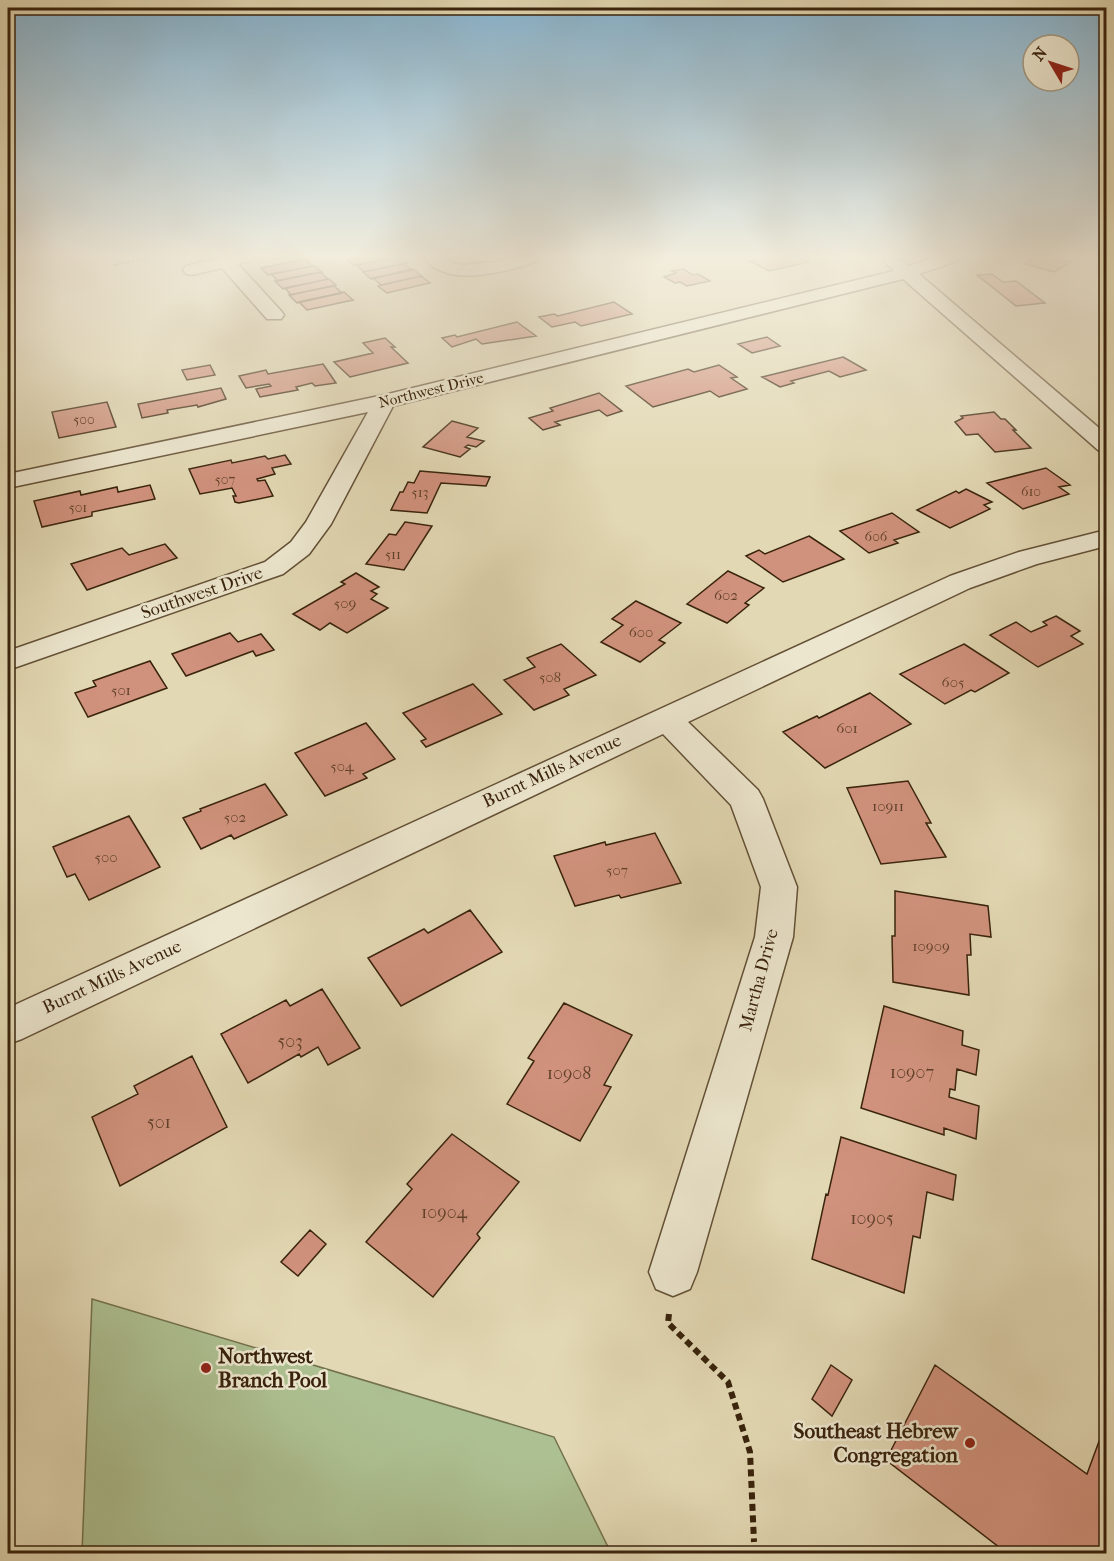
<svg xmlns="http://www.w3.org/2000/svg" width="1114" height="1561" viewBox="0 0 1114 1561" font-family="'IM FELL French Canon',serif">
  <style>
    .green { fill: #adc091; stroke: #73724e; stroke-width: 1.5 }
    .building { fill: #d1927d; stroke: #39230c; stroke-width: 1.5 }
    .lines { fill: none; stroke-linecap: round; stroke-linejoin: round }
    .minor-casing { stroke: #635036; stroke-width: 3 }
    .path-far1 { stroke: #39230c; stroke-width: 2; stroke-dasharray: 3 1.5; stroke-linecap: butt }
    .path { stroke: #39230c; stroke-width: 6; stroke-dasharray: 7 4.5; stroke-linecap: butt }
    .minor { fill: #ece6ce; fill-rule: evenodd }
    .poi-dot { fill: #8f2418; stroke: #ece6ce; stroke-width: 2 }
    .labels { text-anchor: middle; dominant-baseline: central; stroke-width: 5; stroke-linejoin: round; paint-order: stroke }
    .far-number-label { font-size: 14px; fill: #5f3f28 }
    .far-street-label { font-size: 15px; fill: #39230c; stroke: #ece6ce }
    .number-label { font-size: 15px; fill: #5f3f28 }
    .street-label { font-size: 18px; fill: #39230c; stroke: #ece6ce }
    .near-number-label { font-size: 18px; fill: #5f3f28 }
    .near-poi-label { font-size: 21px; font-weight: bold; fill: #39230c; stroke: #ece6ce; text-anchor: start }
  </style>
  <rect width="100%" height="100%" fill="#e2d8b3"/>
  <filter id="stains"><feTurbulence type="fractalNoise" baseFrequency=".00333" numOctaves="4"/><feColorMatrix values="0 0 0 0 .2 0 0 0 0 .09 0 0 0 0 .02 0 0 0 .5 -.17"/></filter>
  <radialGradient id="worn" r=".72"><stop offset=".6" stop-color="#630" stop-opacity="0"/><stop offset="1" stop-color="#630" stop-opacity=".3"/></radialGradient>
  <path class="green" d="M 92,1299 L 554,1437 L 611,1553 L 82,1553 Z"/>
  <path class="building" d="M 362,256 L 395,256 L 396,257 L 354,266 L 347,259 Z
    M 770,256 L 802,256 L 798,257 L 809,262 L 769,271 L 750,261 Z
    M 1039,256 L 1048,256 L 1071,262 L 1054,272 L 1025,264 Z
    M 399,257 L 407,263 L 364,272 L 356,265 Z
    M 305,259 L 313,266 L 268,275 L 261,268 Z
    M 404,264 L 412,270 L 371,279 L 363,272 Z
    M 314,266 L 322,272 L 278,281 L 271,274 Z
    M 413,269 L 422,276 L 381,285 L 373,278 Z
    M 683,269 L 693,275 L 698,274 L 710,281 L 687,286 L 680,282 L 675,283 L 664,277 L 676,273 L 672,271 Z
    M 320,272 L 328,279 L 283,289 L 275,281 Z
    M 992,274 L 1003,282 L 1016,281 L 1045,303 L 1016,306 L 977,275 Z
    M 421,276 L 430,283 L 387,293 L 378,286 Z
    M 329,279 L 336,285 L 291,295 L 285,288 Z
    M 334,286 L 342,293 L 297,303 L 289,295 Z
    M 344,292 L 353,300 L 307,310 L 299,302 Z
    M 614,302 L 632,314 L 581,326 L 575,322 L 552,327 L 539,317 L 554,314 L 558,316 Z
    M 517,322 L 536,336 L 482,344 L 476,339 L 452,347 L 442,338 L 455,335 L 457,337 Z
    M 767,337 L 780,346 L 752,353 L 738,344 Z
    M 385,338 L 395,347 L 391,347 L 408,363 L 350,377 L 334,362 L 373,353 L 363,343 Z
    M 843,357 L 866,370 L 840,377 L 829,371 L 791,381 L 794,383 L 780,387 L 762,377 Z
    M 323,364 L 336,383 L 315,386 L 312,383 L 296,387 L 298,390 L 260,397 L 256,389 L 271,386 L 269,384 L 246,388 L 239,376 L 266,370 L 268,374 Z
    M 210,365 L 215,375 L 187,380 L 182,370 Z
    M 719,365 L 737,377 L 731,378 L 747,389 L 719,397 L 710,391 L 653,407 L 626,386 L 688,369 L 694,372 Z
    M 221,388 L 226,399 L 198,407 L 197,405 L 167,410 L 168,413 L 142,418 L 138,404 Z
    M 599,393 L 622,411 L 607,416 L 599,410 L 555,422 L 560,425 L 543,430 L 529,418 L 553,411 L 550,408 Z
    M 107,402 L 116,427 L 59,438 L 52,412 Z
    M 994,412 L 1001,419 L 1005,419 L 1016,430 L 1013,430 L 1031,448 L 995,452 L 978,434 L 966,435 L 955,422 L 963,418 L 961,416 Z
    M 452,421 L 478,428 L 467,437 L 484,441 L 476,447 L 468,445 L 465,447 L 470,449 L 460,457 L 423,447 Z
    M 285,455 L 291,464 L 272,468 L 275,474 L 257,479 L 258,481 L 265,480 L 273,496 L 239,503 L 235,502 L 233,496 L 236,496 L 232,488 L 200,494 L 189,469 L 231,460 L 232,463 L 265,456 L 268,459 Z
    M 1046,468 L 1070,485 L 1059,487 L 1069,494 L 1023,509 L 987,483 Z
    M 420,471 L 490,477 L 486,486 L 441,483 L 427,513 L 391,510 L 400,492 L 403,492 L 408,482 L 414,483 Z
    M 150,485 L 155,499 L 92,512 L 92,516 L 42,527 L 34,501 L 80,491 L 81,495 L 117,487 L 118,492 Z
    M 966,489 L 992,502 L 984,505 L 990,509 L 950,528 L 917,510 L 956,491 L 959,493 Z
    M 892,513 L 919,532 L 894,540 L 898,543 L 869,553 L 840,531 Z
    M 405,522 L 432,526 L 404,570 L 366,564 L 389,534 L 396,535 Z
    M 809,536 L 844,559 L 783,582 L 746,556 L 759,550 L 765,554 Z
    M 165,544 L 177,558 L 87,590 L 71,564 L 122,548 L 129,555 Z
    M 728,571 L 764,588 L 745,603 L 749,605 L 727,623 L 687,604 Z
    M 356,573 L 379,587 L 371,591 L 377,594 L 371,599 L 388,608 L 347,633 L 330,623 L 320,630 L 293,614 L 345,584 L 341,582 Z
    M 636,601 L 681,623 L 659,640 L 665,643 L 640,662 L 601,642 L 623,625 L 612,619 Z
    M 1056,616 L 1080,631 L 1071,636 L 1083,644 L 1038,667 L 990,635 L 1016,622 L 1031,632 L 1047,625 L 1043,622 Z
    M 230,633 L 238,642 L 261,634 L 274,650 L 256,656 L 253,651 L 186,676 L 172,654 Z
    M 561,644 L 596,675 L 564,689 L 569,695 L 534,710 L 504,680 L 535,667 L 527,658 Z
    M 964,644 L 1009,673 L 975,692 L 971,690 L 945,704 L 900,674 Z
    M 150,661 L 167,688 L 88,717 L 75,693 L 96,686 L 93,681 Z
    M 473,684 L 502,714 L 426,747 L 421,741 L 426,739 L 403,713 Z
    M 870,693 L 911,724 L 825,768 L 783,732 L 817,716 L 819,718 Z
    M 366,723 L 395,759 L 363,774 L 367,778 L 325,796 L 295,753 Z
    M 908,781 L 931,823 L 926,823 L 946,857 L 881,864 L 847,788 Z
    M 265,784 L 287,815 L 234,839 L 231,835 L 201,849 L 183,818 L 201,811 L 200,809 Z
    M 129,816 L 160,867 L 89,900 L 75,874 L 67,877 L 53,847 Z
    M 655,833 L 681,883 L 621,898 L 619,895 L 575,906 L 554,856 L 605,842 L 606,845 Z
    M 895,891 L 988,906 L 991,937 L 970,934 L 971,955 L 967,955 L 969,995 L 893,982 L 892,936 L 895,936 Z
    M 470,910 L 502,952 L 401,1006 L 368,958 L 424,929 L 428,933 Z
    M 322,989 L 360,1048 L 328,1065 L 318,1047 L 301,1057 L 299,1054 L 248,1083 L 221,1034 L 286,1000 L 290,1006 Z
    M 564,1003 L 632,1035 L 604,1085 L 611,1087 L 580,1141 L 507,1104 L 534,1061 L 528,1058 Z
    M 884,1006 L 963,1031 L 962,1045 L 979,1050 L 976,1075 L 957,1069 L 955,1090 L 950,1089 L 949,1097 L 979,1106 L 976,1139 L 944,1128 L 944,1135 L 861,1108 Z
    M 192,1056 L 227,1127 L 120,1186 L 92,1117 L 138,1094 L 134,1086 Z
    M 452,1134 L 519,1182 L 477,1234 L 480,1238 L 433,1297 L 366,1242 L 412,1189 L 407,1184 Z
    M 841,1137 L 956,1175 L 953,1200 L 927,1192 L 920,1238 L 913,1236 L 904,1293 L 812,1259 L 826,1194 L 828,1195 Z
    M 310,1230 L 326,1244 L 298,1276 L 281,1262 Z
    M 831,1365 L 852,1380 L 832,1416 L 812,1399 Z
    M 935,1365 L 1087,1474 L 1105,1425 L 1106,1426 L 1106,1554 L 1008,1554 L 886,1460 Z"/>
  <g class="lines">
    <g class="minor-casing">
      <path id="minor" d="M 228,256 L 254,256 L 252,261 L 238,264 L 281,311 L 284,315 L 281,319 L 267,319 L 222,268 L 192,275 L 186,274 L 183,270 L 186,266 Z
        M 422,256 L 442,256 L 456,264 L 464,265 L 495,262 L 518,256 L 542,256 C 536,263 525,265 516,268 C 487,275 444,285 422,256 Z
        M 894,256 L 909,266 L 937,256 L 963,256 L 960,260 L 919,274 L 1106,434 L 1106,452 L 1098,450 L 903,279 L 393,406 L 331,524 L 309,554 L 283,574 L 8,670 L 8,651 L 265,562 L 291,542 L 306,522 L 368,412 L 8,488 L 8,474 L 384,395 L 894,271 L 884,261 L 887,257 Z
        M 1106,530 L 1106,546 L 1037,564 L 970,588 L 688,722 L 758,790 L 763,799 L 797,887 L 793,937 L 697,1272 L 690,1289 L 673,1296 L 656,1289 L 649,1272 L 755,937 L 761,887 L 731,805 L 663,734 L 22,1039 L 8,1044 L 8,1008 L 950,576 L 1019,552 Z"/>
    </g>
    <path class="path-far1" d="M 114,265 L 158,256"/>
    <path class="path" d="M 669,1314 L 668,1323 L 728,1382 L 750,1452 L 754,1542"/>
    <use href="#minor" class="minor"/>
  </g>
  <linearGradient id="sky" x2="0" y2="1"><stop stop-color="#87b6d3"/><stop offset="0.54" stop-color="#f2eddd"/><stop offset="1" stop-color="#f2eddd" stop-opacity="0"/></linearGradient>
  <rect width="1114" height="475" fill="url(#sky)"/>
  <g class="poi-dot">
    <circle cx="206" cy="1368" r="6"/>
    <circle cx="970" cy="1443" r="6"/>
  </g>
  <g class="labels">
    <g class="far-number-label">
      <text x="84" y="419">500</text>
      <text x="225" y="479">507</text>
      <text x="1031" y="491">610</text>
      <text x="420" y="492">513</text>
      <text x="78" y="507">501</text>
      <text x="876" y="536">606</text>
      <text x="393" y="554">511</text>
    </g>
    <g class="far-street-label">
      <text transform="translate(431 390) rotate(-14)">Northwest Drive</text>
    </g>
    <g class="number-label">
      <text x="726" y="595">602</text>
      <text x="345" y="603">509</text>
      <text x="641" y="632">600</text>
      <text x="550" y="677">508</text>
      <text x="953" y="682">605</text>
      <text x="121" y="690">501</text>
      <text x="847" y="728">601</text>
      <text x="342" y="766">504</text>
      <text x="888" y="806">10911</text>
      <text x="235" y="817">502</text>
      <text x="106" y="857">500</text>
      <text x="617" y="870">507</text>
      <text x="931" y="946">10909</text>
    </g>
    <g class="street-label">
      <text transform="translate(202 593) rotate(-19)">Southwest Drive</text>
      <text transform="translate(552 771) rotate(-25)">Burnt Mills Avenue</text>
      <text transform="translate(112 977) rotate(-25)">Burnt Mills Avenue</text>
      <text transform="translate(759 980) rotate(-75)">Martha Drive</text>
    </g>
    <g class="near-number-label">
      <text x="290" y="1041">503</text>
      <text x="912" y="1072">10907</text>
      <text x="569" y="1073">10908</text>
      <text x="159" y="1122">501</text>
      <text x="444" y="1212">10904</text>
      <text x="872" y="1218">10905</text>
    </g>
    <g class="near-poi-label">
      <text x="218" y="1356">Northwest<tspan x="218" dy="24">Branch Pool</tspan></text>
      <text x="958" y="1431" text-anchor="end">Southeast Hebrew<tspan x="958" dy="24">Congregation</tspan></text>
    </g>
  </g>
  <rect width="1114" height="1561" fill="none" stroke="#e2d8b3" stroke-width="30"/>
  <rect x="9" y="9" width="1096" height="1543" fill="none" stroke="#39230c" stroke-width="3"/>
  <rect x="15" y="15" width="1084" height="1531" fill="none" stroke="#39230c" stroke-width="1.5"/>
  <g transform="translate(1051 63) rotate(309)"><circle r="28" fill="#ece6ce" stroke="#a49880" stroke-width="1.5"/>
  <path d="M0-4.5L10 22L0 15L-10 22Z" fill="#8f2418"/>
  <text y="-9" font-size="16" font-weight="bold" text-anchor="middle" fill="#39230c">N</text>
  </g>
  <rect width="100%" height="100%" filter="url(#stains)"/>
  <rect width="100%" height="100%" fill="url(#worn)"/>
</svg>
